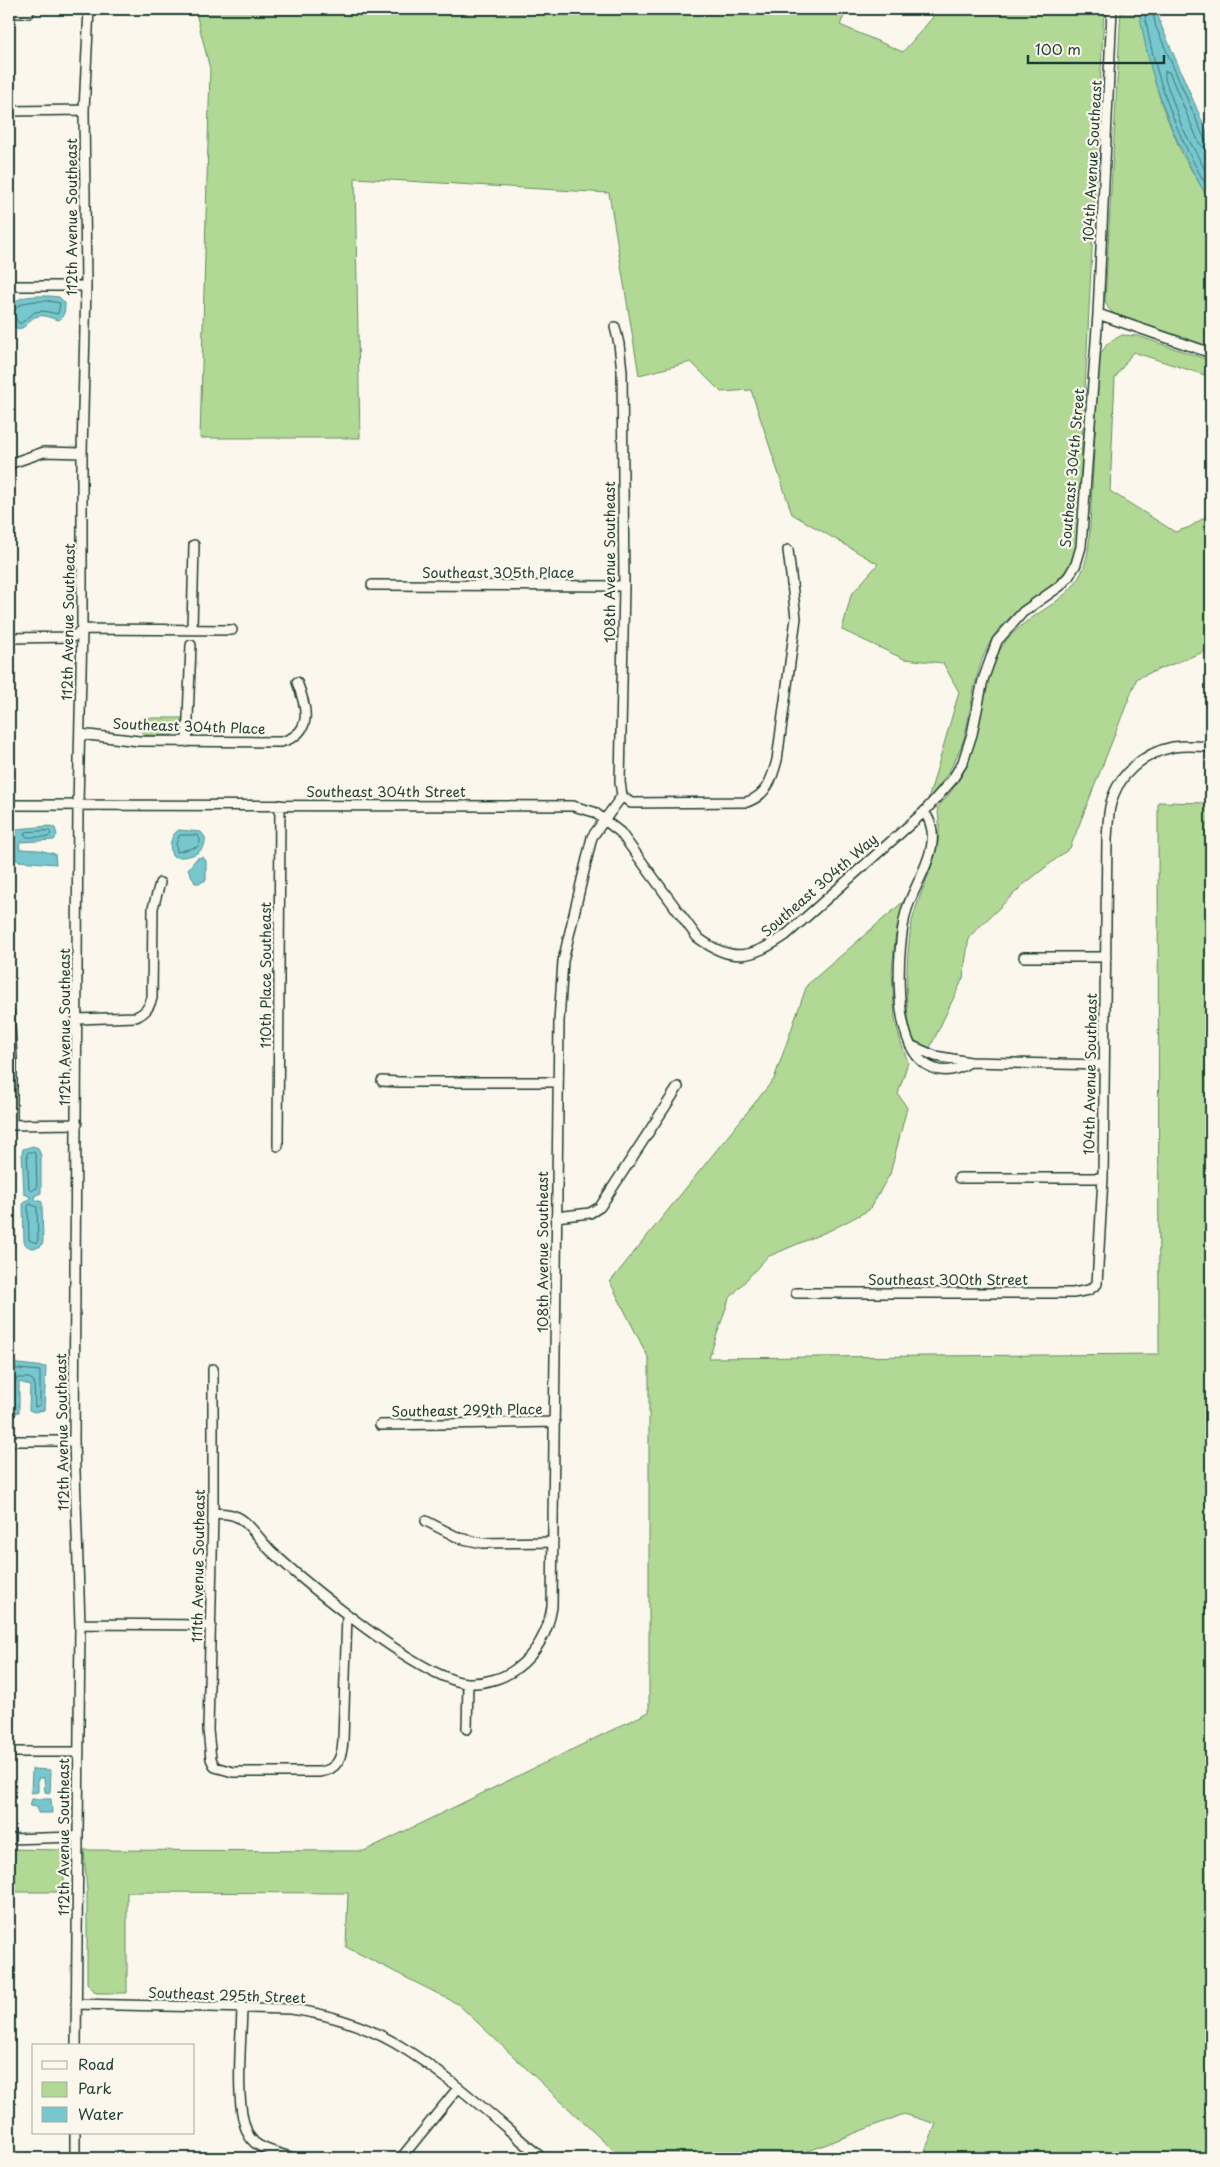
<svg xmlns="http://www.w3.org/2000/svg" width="1220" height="2167" viewBox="0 0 1220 2167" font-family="'Playpen Sans',sans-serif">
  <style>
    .green { fill: #b1d995; stroke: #688b64 }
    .water { fill: #76c7ce; stroke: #539090 }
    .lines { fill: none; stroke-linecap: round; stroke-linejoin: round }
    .shore { stroke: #427472; stroke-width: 1 }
    .minor-casing { stroke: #1f3d34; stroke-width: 12 }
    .minor { stroke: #fbf7ec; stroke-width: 9 }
    .labels { text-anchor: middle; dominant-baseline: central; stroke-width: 4.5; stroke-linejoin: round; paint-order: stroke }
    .street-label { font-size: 14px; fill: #1f3d34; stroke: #fbf7ec }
  </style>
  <rect width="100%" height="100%" fill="#fbf7ec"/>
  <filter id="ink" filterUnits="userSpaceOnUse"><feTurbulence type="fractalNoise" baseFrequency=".02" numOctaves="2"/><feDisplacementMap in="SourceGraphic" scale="10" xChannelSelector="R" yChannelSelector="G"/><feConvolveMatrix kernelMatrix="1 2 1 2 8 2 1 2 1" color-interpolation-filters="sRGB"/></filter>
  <g filter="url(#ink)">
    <path class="green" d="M 195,9 L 847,9 L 840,25 L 903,52 L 933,17 L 930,9 L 1104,9 L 1077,550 C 1061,593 1018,599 994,636 C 974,666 973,704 964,738 C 957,762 943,781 928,800 L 959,692 L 943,663 L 904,659 L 842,630 L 851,595 L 878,564 L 792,514 L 751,390 L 721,392 L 691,362 L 639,375 L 609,193 L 355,178 L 360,438 L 200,438 L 210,69 Z
      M 1121,9 L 1139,9 L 1155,82 L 1163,108 L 1182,154 L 1211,203 L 1211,349 L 1114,314 L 1109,309 L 1105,301 Z
      M 1122,335 L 1138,336 L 1211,361 L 1211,377 L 1133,352 L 1115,378 L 1110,491 L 1175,532 L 1190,527 L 1211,513 L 1211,649 L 1137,678 L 1070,848 L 1023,885 L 969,937 L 963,978 L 929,1050 C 923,1047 918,1044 914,1039 C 902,1019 907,944 912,922 C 921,883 947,849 937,808 C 951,793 963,777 969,757 C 981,722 980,679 1001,648 C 1029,604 1083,608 1089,544 L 1099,356 L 1108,343 Z
      M 142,718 L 183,718 L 178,731 L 170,736 L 142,735 Z
      M 1158,802 L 1211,803 L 1211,2158 L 922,2158 L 936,2124 L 904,2114 L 791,2158 L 624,2158 L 603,2141 L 458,2004 L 346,1947 L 348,1893 L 127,1892 L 127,1993 L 96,1993 L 87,1983 L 87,1892 L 84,1850 L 364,1851 L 649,1712 L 649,1359 L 610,1282 L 774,1079 L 807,985 L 904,901 L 895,939 L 892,972 L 895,1020 L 901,1043 L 908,1062 L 898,1094 L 907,1108 L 890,1174 L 869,1210 L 833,1229 L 767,1257 L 729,1299 L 709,1358 L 1159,1354 Z
      M 9,1849 L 62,1850 L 65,1892 L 9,1892 Z"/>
    <path class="water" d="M 1139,9 L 1156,9 L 1161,25 L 1211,142 L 1211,203 C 1173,141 1149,81 1139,9 Z
      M 49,296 L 59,297 L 65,303 C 65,310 65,315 59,320 C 51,319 44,313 35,317 C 27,320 26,331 16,328 C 12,324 10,319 10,313 C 10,294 36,296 49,296 Z
      M 50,826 L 55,828 L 57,835 L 54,840 L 20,842 L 19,849 L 39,850 L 55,854 L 56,864 L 19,861 L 12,858 L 15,829 Z
      M 179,830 L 201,832 L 205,837 C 208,853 186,860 172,856 C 169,846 170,835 179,830 Z
      M 203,857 L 206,861 L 206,880 L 200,883 L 195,883 L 188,869 L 197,858 Z
      M 33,1146 L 38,1148 L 41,1156 L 41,1193 L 34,1196 L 36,1200 L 42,1202 L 43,1242 L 41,1246 C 36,1249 27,1249 24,1242 L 23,1203 L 31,1197 L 24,1194 L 22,1153 L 23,1149 Z
      M 9,1363 L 46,1367 L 44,1410 L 34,1412 L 29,1410 L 30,1385 L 19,1382 L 19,1412 L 9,1414 Z
      M 32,1769 L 51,1770 L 50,1793 L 45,1792 L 44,1778 L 38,1778 L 38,1792 L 31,1793 Z
      M 32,1799 L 51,1799 L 52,1813 L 38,1813 L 37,1807 L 30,1806 Z"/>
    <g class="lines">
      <path class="shore" d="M 1144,9 C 1154,76 1176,136 1211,193
        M 1152,9 L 1156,27 L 1205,140 L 1211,142
        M 1211,149 L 1205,148 L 1199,143 L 1169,72 L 1165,71 L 1165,79 L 1182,127 L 1211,181
        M 49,301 L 60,303 L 58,314 L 43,311 L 35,312 L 20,324 L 12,314 C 19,300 34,301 49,301 Z
        M 49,831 L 51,834 L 48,837 L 27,837 L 24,835 L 26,832 Z
        M 180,835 L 197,835 L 200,839 L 200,844 L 197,847 L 177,852 L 176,844 Z
        M 29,1152 L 34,1152 L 36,1157 L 37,1188 L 31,1191 L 29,1189 L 27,1154 Z
        M 30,1204 L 37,1207 L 38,1240 L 36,1243 L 29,1240 L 28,1207 Z
        M 9,1368 L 40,1371 L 40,1405 L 35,1407 L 34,1381 L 29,1378 L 17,1378 L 14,1384 L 14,1407 L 9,1409"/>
      <g class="minor-casing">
        <path id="minor" d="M 9,13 L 29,13 L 29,9
          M 9,111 L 84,110
          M 9,286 L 86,286
          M 1098,314 L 1211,353
          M 615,327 L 619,344 L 622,371 L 624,586 L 620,782 L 622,796
          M 9,464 L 44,452 L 82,453
          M 372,585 L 624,586
          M 192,629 L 194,545
          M 9,638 L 73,637 L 82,629 L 232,630
          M 80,734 L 139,741 L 281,742 C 314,733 307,708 297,682
          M 187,742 L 191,645
          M 622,796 L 631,803 L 747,802 C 767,795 772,779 777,760 L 796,618 L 788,550
          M 9,805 L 573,806 L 594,812 L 620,832 L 697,937 C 732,964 752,958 786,935 L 924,812 L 952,780 L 963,762 L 972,734 L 983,680 L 997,641 L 1023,612 L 1060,586 L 1069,576 L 1076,564 L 1081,547 L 1098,314 L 1112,9
          M 924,812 C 948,842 914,882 906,912 C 897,947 891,1044 927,1065 C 941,1074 956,1071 970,1062
          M 1024,957 L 1106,957
          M 9,1012 L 12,1058 L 12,1124
          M 77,1019 L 136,1017 C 145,1013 149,1008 152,998 L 153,908 L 160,883
          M 910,1045 L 935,1056 L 970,1062 L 1104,1065
          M 382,1081 L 399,1082 L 558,1082
          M 9,1125 L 77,1124
          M 278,1146 L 280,805
          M 959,1178 L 1103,1178
          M 556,1217 L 590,1213 L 600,1207 L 678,1087
          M 796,1293 L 1073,1293 L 1089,1290 L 1097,1284 L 1103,1178 L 1107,838 C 1108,828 1108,817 1110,807 C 1116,776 1143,753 1173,747 C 1185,745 1199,746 1211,747
          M 213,1369 L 213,1513 L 208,1730 L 211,1759 L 215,1767 L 233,1772 L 319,1772 C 338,1770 342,1757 343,1740 L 347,1614
          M 380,1425 L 555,1422
          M 9,1441 L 74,1441
          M 213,1513 C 220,1514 228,1513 235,1516 C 248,1520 262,1543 273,1553 C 309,1586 422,1679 467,1683 C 484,1684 505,1678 517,1668 C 538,1652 548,1632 552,1607 L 559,1021 L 563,961 L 592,837 L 622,796
          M 426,1521 L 459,1538 L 482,1543 L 553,1542
          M 80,1624 L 211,1625
          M 467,1729 L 468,1683
          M 9,1752 L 77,1752
          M 9,1839 L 77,1837
          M 76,2004 L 291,2009 C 327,2014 363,2025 395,2043 C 448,2074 495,2119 542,2158
          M 242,2007 C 242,2037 231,2124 255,2143 C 265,2151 282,2154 294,2158
          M 76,2046 L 80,1624 L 74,1441 L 78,805 L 82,629 L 82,453 L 86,286 L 84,110 L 89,9
          M 75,2158 L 75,2133
          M 401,2158 L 458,2088"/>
      </g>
      <use href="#minor" class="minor"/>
    </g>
  </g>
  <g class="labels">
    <g class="street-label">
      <text transform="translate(1092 161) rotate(-87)">104th Avenue Southeast</text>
      <text transform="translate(71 217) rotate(-90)">112th Avenue Southeast</text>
      <text transform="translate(1072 468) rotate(-85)">Southeast 304th Street</text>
      <text transform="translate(609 562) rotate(-90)">108th Avenue Southeast</text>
      <text x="498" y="572">Southeast 305th Place</text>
      <text transform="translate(68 622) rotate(-89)">112th Avenue Southeast</text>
      <text transform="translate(189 726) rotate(2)">Southeast 304th Place</text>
      <text x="386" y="791">Southeast 304th Street</text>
      <text transform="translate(819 885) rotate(-41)">Southeast 304th Way</text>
      <text transform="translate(265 975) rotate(-90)">110th Place Southeast</text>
      <text transform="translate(64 1027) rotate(-90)">112th Avenue Southeast</text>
      <text transform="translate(1090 1074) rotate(-89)">104th Avenue Southeast</text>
      <text transform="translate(542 1252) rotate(-90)">108th Avenue Southeast</text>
      <text x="948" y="1279">Southeast 300th Street</text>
      <text transform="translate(467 1410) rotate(-1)">Southeast 299th Place</text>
      <text transform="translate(62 1432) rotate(-91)">112th Avenue Southeast</text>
      <text transform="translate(198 1566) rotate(-89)">111th Avenue Southeast</text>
      <text transform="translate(63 1837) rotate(-90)">112th Avenue Southeast</text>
      <text transform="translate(227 1995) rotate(2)">Southeast 295th Street</text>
    </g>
  </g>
  <rect width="1220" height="2167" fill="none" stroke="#fbf7ec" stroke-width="30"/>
  <rect x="15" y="15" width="1190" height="2137" fill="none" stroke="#1f3d34" stroke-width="2" filter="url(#ink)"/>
  <rect x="32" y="2044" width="162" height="90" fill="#fbf7ec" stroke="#a3ada2"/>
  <rect x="42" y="2061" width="25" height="8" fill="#fbf7ec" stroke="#a3ada2"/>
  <text x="78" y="2070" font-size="15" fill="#1f3d34">Road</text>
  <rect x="42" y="2082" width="25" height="15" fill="#b1d995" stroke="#a3ada2"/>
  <text x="78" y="2094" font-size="15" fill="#1f3d34">Park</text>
  <rect x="42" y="2107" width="25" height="15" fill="#76c7ce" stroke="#a3ada2"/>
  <text x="78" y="2120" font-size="15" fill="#1f3d34">Water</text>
  <path d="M1028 55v8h136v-8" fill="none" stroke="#1f3d34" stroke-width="2.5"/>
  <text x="1035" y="55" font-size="15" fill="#1f3d34" stroke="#fbf7ec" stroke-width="4" paint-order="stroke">100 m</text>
</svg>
